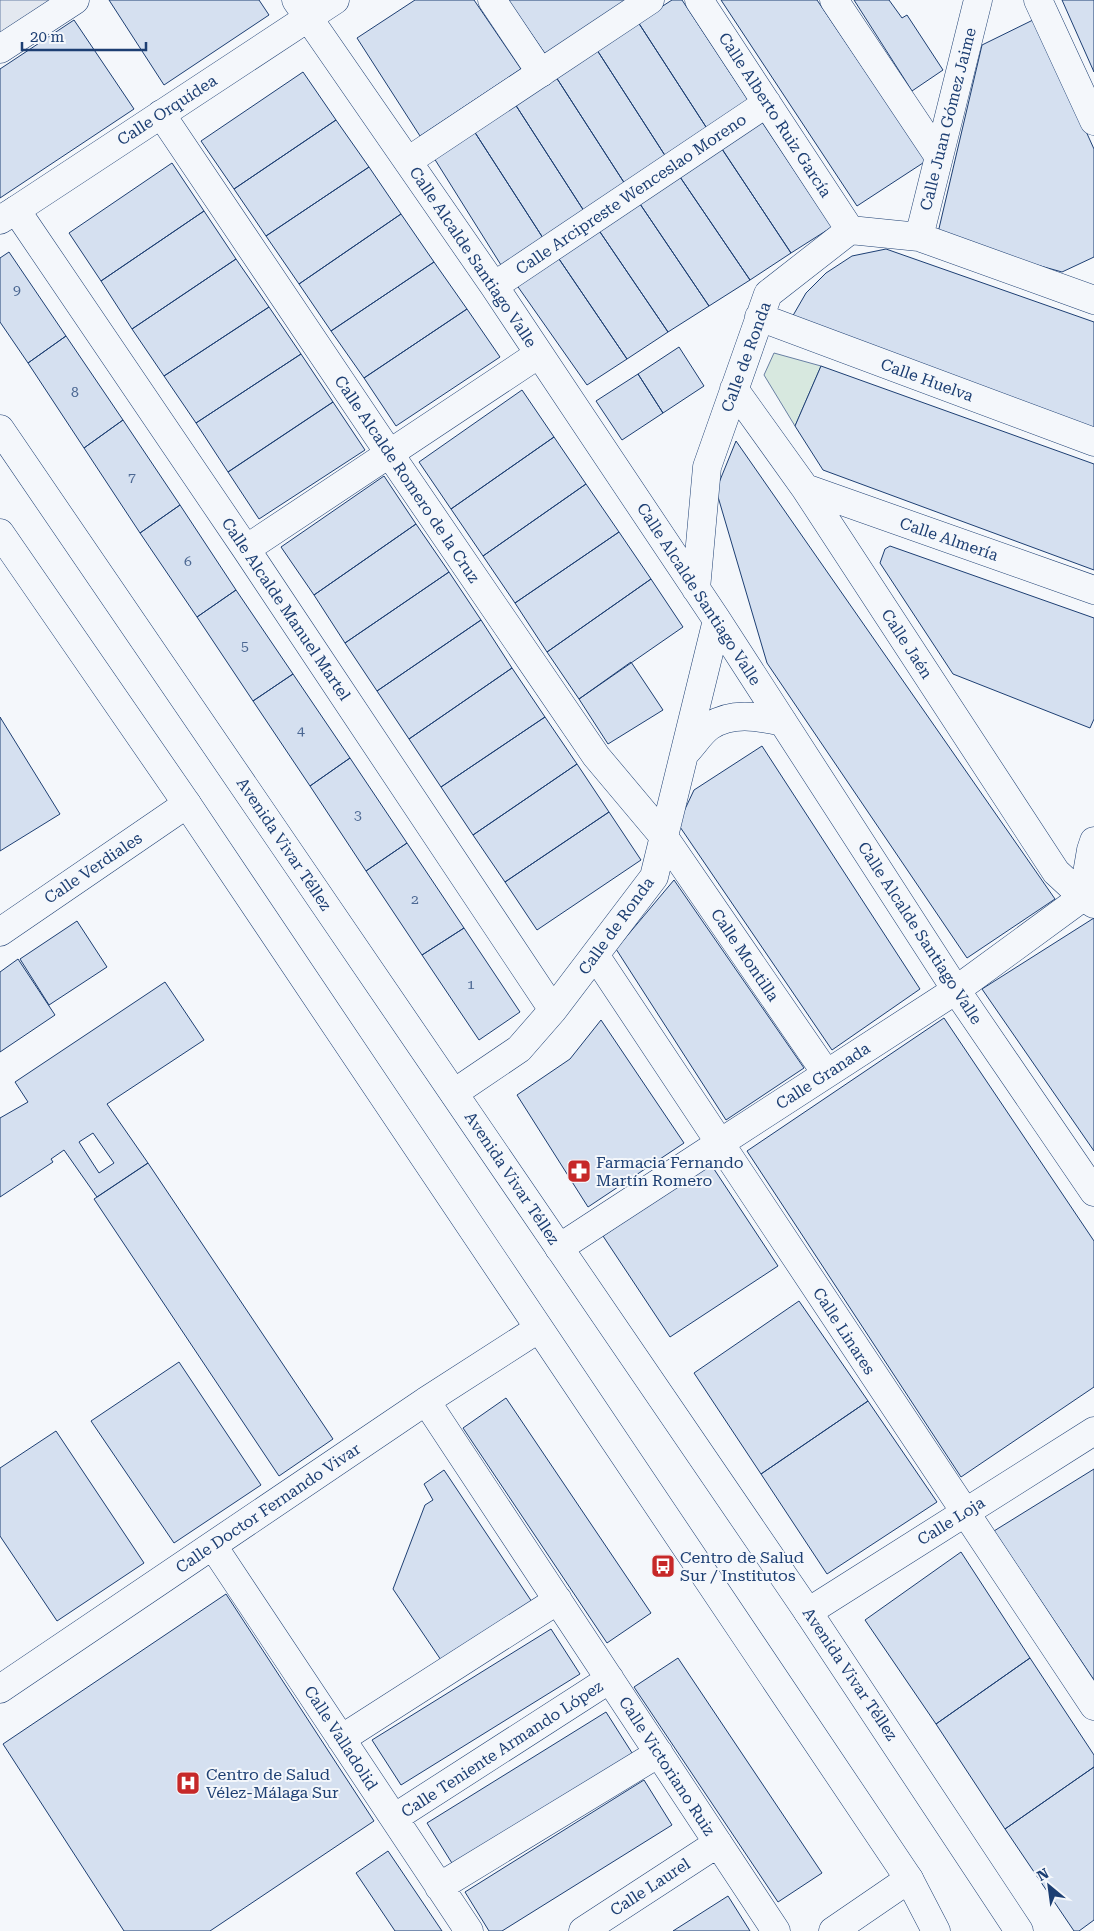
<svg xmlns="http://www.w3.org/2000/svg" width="1094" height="1931" viewBox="0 0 1094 1931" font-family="'Roboto Serif',serif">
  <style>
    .green { fill: #d7e8df; stroke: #687fa3 }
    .parking { fill: #e3e8f0; stroke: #687fa3 }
    .building { fill: #d5e0f0; stroke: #1d3f73; fill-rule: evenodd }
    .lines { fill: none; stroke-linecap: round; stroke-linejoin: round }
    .pedestrian-casing { stroke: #1d3f73; stroke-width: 29 }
    .minor-casing { stroke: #1d3f73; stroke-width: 29 }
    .tertiary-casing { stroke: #1d3f73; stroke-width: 29 }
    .pedestrian { stroke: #f4f7fb; stroke-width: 28 }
    .minor { stroke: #f4f7fb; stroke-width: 28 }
    .tertiary { stroke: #f4f7fb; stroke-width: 28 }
    .labels { text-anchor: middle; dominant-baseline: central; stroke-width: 4; stroke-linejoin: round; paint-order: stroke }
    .number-label { font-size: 14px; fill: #4b6792 }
    .street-label { font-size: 16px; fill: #1d3f73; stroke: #f4f7fb }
    .poi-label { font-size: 16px; fill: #1d3f73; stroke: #f4f7fb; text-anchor: start }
  </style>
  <rect width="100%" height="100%" fill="#f4f7fb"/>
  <path class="green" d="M 774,353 L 821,366 L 795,426 L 764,375 Z"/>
  <path class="parking" d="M 0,0 L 53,0 L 0,35 Z"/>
  <path class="building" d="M 109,0 L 259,0 L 269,15 L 164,85 Z
    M 415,0 L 474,0 L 521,69 L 420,136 L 357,38 Z
    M 508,0 L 627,0 L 546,55 Z
    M 672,0 L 682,0 L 750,103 L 708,130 L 638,22 Z
    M 721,0 L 817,0 L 926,161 L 857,206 Z
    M 854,0 L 889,0 L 902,18 L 907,15 L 943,70 L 912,91 Z
    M 1062,0 L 1094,0 L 1094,72 Z
    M 1035,19 L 1094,149 L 1094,257 L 1062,272 L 937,237 L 982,45 Z
    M 74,20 L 134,109 L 0,198 L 0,69 Z
    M 638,22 L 708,130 L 666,157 L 597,50 Z
    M 597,50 L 666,157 L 625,184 L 556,77 Z
    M 303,72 L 336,120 L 234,189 L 201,141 Z
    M 556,77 L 625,184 L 584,211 L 515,104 Z
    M 515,104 L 584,211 L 543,238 L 474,131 Z
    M 760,119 L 832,227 L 791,253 L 720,146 Z
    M 336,120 L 369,167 L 266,236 L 234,189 Z
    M 474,131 L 543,238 L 501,265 L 434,158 Z
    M 720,146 L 791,253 L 750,280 L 678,174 Z
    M 172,163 L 204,211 L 101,281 L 69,233 Z
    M 369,167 L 401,214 L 299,284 L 266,236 Z
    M 678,174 L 750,280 L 709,306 L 638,201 Z
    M 638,201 L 709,306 L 668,332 L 598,229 Z
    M 204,211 L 236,259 L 132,329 L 101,281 Z
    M 401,214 L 434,262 L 331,331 L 299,284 Z
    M 598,229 L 668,332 L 627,359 L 557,256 Z
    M 886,249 L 1094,322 L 1094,428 L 791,319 L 806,293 L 826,273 L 852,256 Z
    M 9,252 L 66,336 L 28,363 L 0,322 L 0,258 Z
    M 557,256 L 627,359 L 587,385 L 516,284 Z
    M 236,259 L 269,307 L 164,376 L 132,329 Z
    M 434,262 L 467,309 L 364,378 L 331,331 Z
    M 269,307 L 301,354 L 196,423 L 164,376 Z
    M 467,309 L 500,357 L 396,426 L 364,378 Z
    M 66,336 L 123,420 L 84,448 L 28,363 Z
    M 679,347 L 704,386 L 663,413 L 638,374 Z
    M 301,354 L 333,402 L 228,472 L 196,423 Z
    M 821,366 L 1094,464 L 1094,570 L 823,470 L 795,426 Z
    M 638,374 L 663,413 L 622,440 L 596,401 Z
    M 522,390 L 554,437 L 451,509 L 419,462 Z
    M 333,402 L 365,450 L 259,519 L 228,472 Z
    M 123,420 L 180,505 L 140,533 L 84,448 Z
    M 554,437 L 586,484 L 483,556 L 451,509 Z
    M 736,441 L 1055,899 L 967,958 L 767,663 L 716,490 Z
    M 384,476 L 416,524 L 314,595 L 281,547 Z
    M 586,484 L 619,532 L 515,603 L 483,556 Z
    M 180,505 L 236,590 L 197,617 L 140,533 Z
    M 416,524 L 449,572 L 345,643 L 314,595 Z
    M 619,532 L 651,579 L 547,652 L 515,603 Z
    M 890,546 L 1094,618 L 1094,719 L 1090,728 L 953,674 L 880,563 L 885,549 Z
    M 449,572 L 481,620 L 377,691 L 345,643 Z
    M 651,579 L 683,627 L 579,699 L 547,652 Z
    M 236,590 L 293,674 L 253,701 L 197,617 Z
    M 481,620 L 512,668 L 409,739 L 377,691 Z
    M 631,662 L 663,710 L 608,744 L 579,699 Z
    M 512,668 L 545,717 L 441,787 L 409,739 Z
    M 293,674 L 350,758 L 310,786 L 253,701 Z
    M 0,717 L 60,814 L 0,851 Z
    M 545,717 L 577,764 L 473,835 L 441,787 Z
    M 762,746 L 920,989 L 832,1050 L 678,824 L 694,790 Z
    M 350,758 L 407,843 L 366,871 L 310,786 Z
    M 577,764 L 609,812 L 505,882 L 473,835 Z
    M 609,812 L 641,860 L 537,930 L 505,882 Z
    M 407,843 L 464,928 L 422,955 L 366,871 Z
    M 674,880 L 804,1068 L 726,1120 L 616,949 Z
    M 1094,918 L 1094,1151 L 982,989 Z
    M 77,921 L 107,967 L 49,1005 L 20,959 Z
    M 464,928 L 520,1012 L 479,1040 L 422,955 Z
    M 18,959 L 55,1015 L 0,1052 L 0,972 Z
    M 165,982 L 204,1040 L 107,1104 L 148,1163 L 97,1197 L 64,1150 L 51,1159 L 53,1162 L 0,1197 L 0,1118 L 28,1102 L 15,1082 ZM 93,1133 L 114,1163 L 99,1173 L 79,1142 Z
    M 944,1018 L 1094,1241 L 1094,1387 L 961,1477 L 747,1151 Z
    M 601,1020 L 684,1143 L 588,1207 L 517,1095 L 570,1059 Z
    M 148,1163 L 333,1439 L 279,1476 L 94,1199 Z
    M 710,1163 L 778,1266 L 670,1337 L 603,1236 Z
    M 799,1301 L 868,1401 L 761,1474 L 694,1373 Z
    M 179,1362 L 261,1485 L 174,1543 L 91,1421 Z
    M 506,1398 L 651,1613 L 607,1643 L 463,1428 Z
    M 868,1401 L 937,1502 L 827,1574 L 761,1474 Z
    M 56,1431 L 144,1563 L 57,1621 L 0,1536 L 0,1468 Z
    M 1094,1469 L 1094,1680 L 994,1531 Z
    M 444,1470 L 532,1602 L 443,1663 L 393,1589 L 425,1505 L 433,1500 L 424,1484 Z
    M 961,1552 L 1030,1658 L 936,1724 L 865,1620 Z
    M 226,1594 L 374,1821 L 210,1931 L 124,1931 L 3,1744 Z
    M 551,1629 L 580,1674 L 401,1785 L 372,1740 Z
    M 678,1658 L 822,1873 L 778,1902 L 634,1687 Z
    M 1030,1658 L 1094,1755 L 1094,1767 L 1005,1829 L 936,1724 Z
    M 606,1712 L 634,1756 L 455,1868 L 427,1823 Z
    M 1094,1767 L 1094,1920 L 1079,1931 L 1074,1931 L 1005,1829 Z
    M 644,1780 L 672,1825 L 502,1931 L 489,1931 L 465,1892 Z
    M 388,1851 L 442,1931 L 395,1931 L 356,1873 Z
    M 728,1896 L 750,1931 L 673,1931 Z"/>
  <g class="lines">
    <g class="pedestrian-casing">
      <path id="pedestrian" d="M 492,0 L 541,73
        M 0,220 L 16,210
        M 559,1248 L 720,1143"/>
    </g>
    <g class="minor-casing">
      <path id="minor" d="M 296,0 L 494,286 L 574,406 L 717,620 L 956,990 L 1094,1192
        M 335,0 L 16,210 L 246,549 L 553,1010
        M 699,0 L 850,230
        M 834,0 L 939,157
        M 1038,0 L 1094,121
        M 0,49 L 75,0
        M 161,114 L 389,453 L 596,756 L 664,837 L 826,1073
        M 408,161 L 650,0
        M 919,237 L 978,0
        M 494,286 L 767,103
        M 759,317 L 1094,442
        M 734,389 L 805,488 L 1056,872 L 1083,897 L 1094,904
        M 805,488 L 1094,590
        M 246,549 L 539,354
        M 696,589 L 707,467 L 768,294 L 850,230 L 919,237 L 1094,300
        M 686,752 C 694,744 701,732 710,726 C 733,711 759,717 783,722
        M 1083,897 L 1091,850 L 1094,841
        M 0,932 L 187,804
        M 595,955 L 1094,1706
        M 454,1093 L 519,1049 L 553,1010 L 654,877 L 717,620
        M 720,1143 L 956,990 L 1083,897
        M 426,1401 L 776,1931
        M 213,1546 L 469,1931
        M 808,1612 L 1094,1431
        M 0,1689 L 426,1401 L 538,1329
        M 341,1739 L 558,1600
        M 394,1818 L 610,1679
        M 439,1887 L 659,1753
        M 583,1931 L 718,1843
        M 833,1931 L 909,1879"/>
    </g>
    <g class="tertiary-casing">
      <path id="tertiary" d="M 0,429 L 808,1612 L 1019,1931
        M 0,533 L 187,804 L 909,1879 L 936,1931"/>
    </g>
    <use href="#pedestrian" class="pedestrian"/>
    <use href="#minor" class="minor"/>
    <use href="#tertiary" class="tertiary"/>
  </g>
  <defs>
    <g id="pharmacy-square" transform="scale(1.25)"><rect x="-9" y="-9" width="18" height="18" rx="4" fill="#c62828" stroke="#f4f7fb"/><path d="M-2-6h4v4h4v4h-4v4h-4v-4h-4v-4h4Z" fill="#fff"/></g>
    <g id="bus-square" transform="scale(1.25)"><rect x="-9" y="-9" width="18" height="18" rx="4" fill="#c62828" stroke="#f4f7fb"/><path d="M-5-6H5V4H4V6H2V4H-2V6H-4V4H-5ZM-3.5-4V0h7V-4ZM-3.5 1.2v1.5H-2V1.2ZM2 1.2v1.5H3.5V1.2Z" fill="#fff"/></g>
    <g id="hospital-square" transform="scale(1.25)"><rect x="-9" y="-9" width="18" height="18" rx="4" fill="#c62828" stroke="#f4f7fb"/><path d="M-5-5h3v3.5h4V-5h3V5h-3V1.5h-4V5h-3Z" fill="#fff"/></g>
  </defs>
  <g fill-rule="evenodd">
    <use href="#pharmacy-square" x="579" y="1171"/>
    <use href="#bus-square" x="663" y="1566"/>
    <use href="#hospital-square" x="188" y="1783"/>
  </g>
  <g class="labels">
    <g class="number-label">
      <text x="17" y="290">9</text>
      <text x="75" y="392">8</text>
      <text x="132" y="477">7</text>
      <text x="188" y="561">6</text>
      <text x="245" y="646">5</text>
      <text x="301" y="730">4</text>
      <text x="358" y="815">3</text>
      <text x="415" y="899">2</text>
      <text x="471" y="984">1</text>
    </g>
    <g class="street-label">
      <text transform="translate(167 110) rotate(-33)">Calle Orquídea</text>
      <text transform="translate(775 115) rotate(57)">Calle Alberto Ruiz García</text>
      <text transform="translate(948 119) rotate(-76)">Calle Juan Gómez Jaime</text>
      <text transform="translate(631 194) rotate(-34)">Calle Arcipreste Wenceslao Moreno</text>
      <text transform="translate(473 257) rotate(56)">Calle Alcalde Santiago Valle</text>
      <text transform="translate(746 357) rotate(-70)">Calle de Ronda</text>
      <text transform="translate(927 380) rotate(20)">Calle Huelva</text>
      <text transform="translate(407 479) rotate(56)">Calle Alcalde Romero de la Cruz</text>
      <text transform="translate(949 539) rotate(19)">Calle Almería</text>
      <text transform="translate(699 594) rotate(57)">Calle Alcalde Santiago Valle</text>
      <text transform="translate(286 609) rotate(56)">Calle Alcalde Manuel Martel</text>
      <text transform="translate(907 644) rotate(57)">Calle Jaén</text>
      <text transform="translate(284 844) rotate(56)">Avenida Vivar Téllez</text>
      <text transform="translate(93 868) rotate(-34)">Calle Verdiales</text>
      <text transform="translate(616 926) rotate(-54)">Calle de Ronda</text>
      <text transform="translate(920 933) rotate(57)">Calle Alcalde Santiago Valle</text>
      <text transform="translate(745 955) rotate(56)">Calle Montilla</text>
      <text transform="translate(823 1076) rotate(-33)">Calle Granada</text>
      <text transform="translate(512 1178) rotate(56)">Avenida Vivar Téllez</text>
      <text transform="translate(844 1331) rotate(57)">Calle Linares</text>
      <text transform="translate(268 1508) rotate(-34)">Calle Doctor Fernando Vivar</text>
      <text transform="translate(951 1521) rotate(-32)">Calle Loja</text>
      <text transform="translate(850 1674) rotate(56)">Avenida Vivar Téllez</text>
      <text transform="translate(341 1738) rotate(57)">Calle Valladolid</text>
      <text transform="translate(502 1749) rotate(-33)">Calle Teniente Armando López</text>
      <text transform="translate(667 1766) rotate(57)">Calle Victoriano Ruiz</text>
      <text transform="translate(650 1887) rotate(-33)">Calle Laurel</text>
    </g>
    <g class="poi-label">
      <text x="596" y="1162">Farmacia Fernando<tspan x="596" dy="18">Martín Romero</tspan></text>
      <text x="680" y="1557">Centro de Salud<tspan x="680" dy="18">Sur / Institutos</tspan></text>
      <text x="206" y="1774">Centro de Salud<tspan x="206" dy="18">Vélez-Málaga Sur</tspan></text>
    </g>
  </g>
  <g transform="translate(1049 1886) rotate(331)" stroke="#f4f7fb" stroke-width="4" paint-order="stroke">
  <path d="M0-4L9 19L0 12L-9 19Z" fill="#1d3f73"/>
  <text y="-8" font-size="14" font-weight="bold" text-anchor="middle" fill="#1d3f73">N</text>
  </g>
  <path d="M22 42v8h124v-8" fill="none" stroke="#1d3f73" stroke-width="2.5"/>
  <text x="30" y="42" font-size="15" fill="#1d3f73" stroke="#f4f7fb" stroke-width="4" paint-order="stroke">20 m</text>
</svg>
